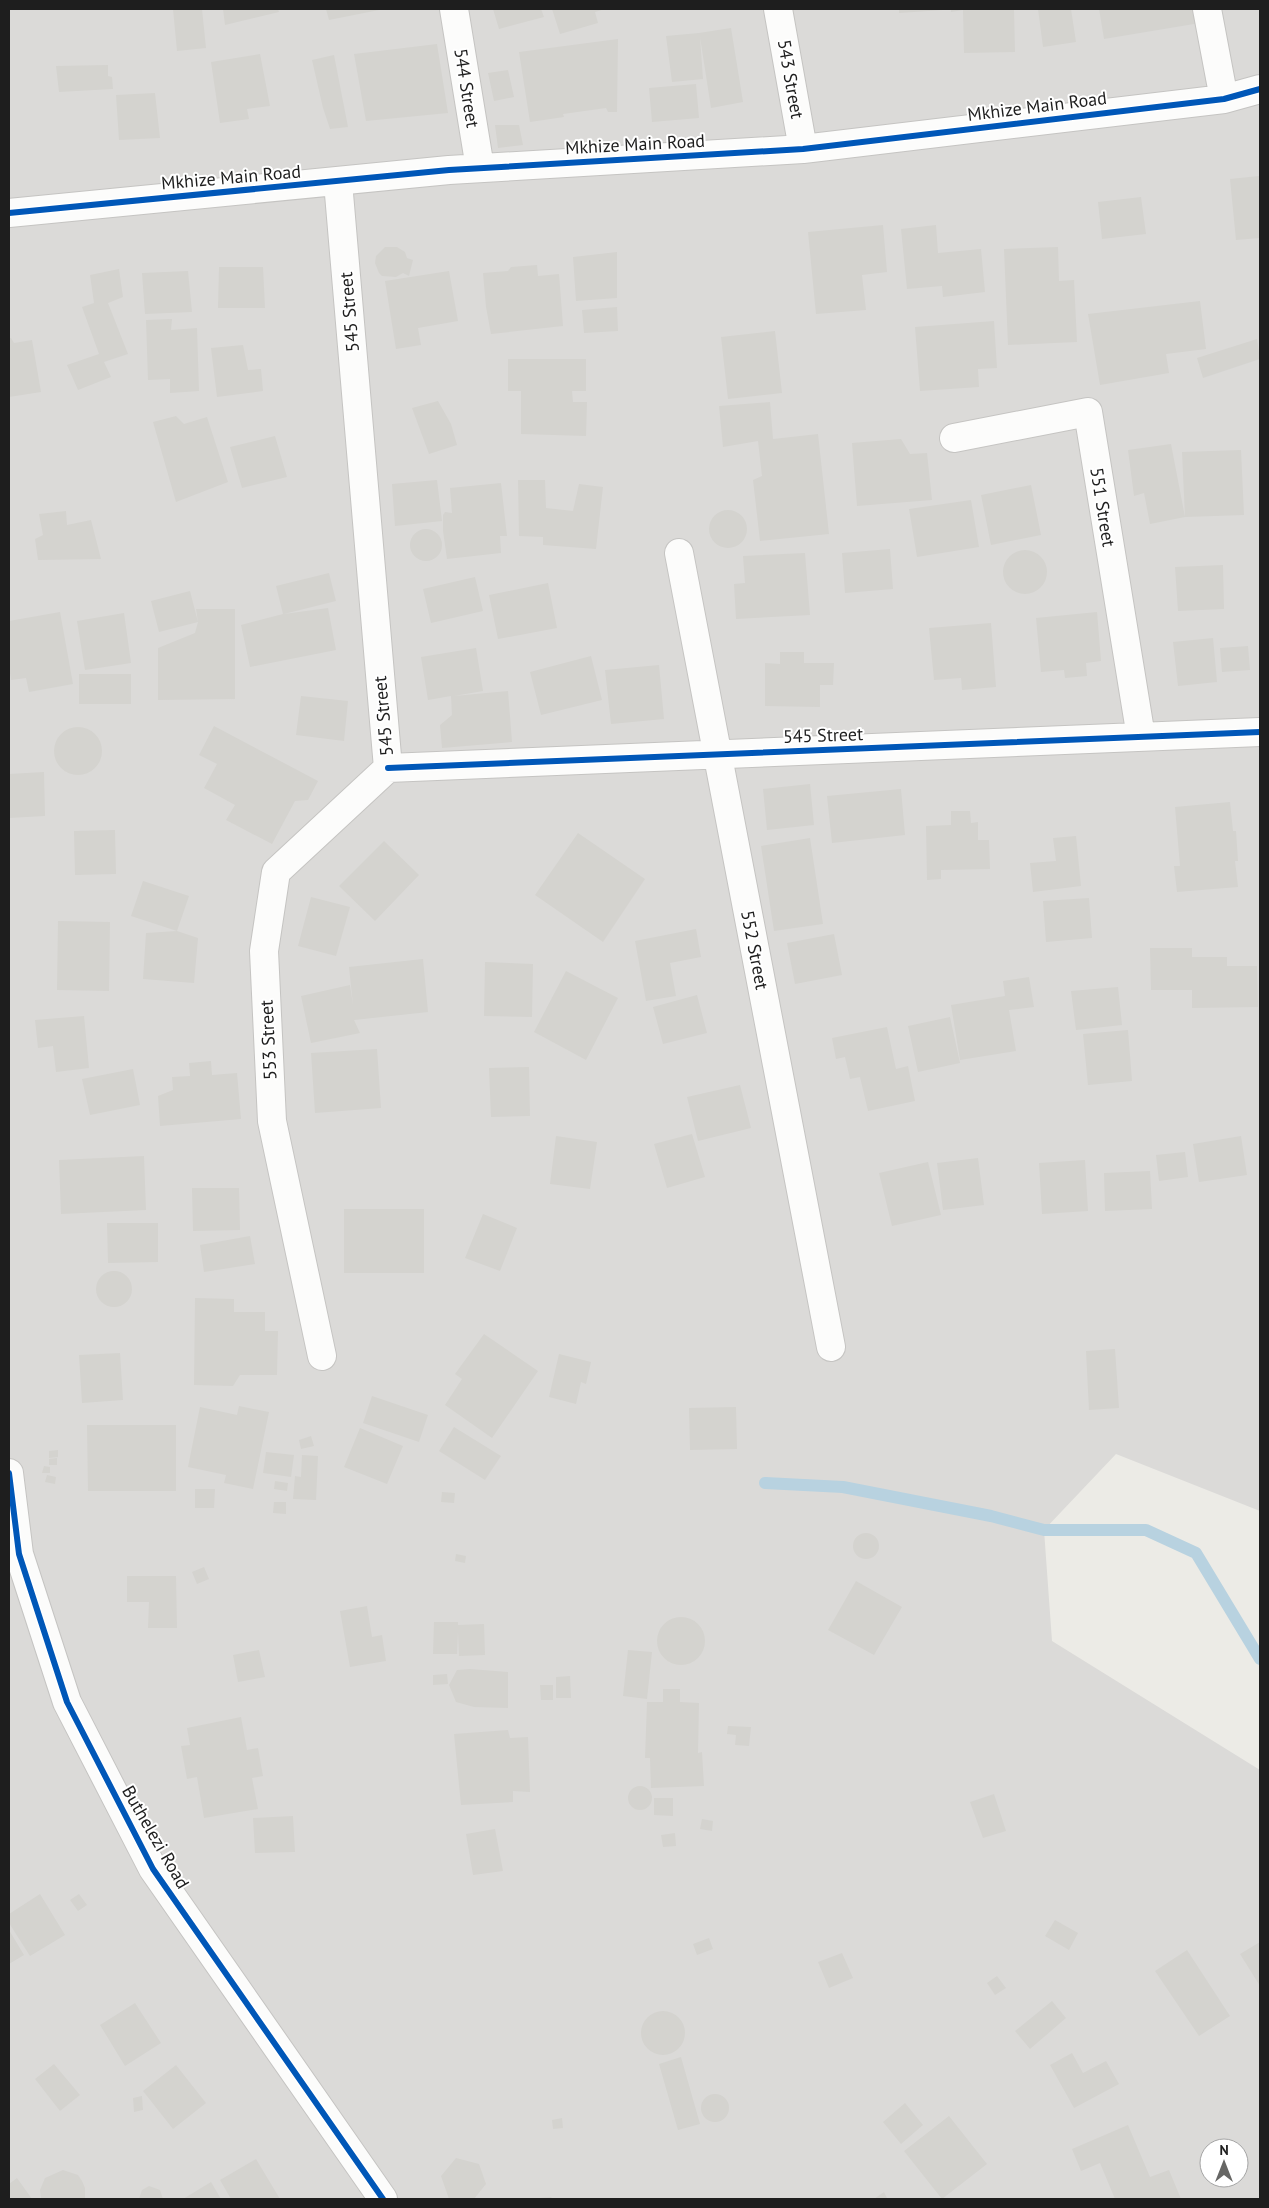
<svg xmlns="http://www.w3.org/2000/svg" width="1269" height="2208" viewBox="0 0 1269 2208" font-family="'PT Sans',sans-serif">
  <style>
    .residential { fill: #dbdad8; fill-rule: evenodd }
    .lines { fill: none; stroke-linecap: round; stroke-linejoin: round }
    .stream { stroke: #b8d2e0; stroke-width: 12 }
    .building { fill: #d4d3cf }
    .minor-casing { stroke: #c5c4c2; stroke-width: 30 }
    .minor { stroke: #fcfcfb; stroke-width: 28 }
    .cycleway-casing { stroke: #fff; stroke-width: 9 }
    .cycleway { stroke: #0057b8; stroke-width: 6 }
    .labels { text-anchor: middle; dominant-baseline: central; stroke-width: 4; stroke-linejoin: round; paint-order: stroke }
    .street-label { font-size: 18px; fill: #1e1e1e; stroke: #fff }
  </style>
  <rect width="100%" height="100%" fill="#ecebe6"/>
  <path class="residential" d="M 9,9 L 1260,9 L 1260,1511 L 1116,1454 L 1044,1530 L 1052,1641 L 1260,1770 L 1260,2199 L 9,2199 ZM 1209,2148 L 1239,2148 L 1239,2178 L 1209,2178 Z"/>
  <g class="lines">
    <path class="stream" d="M 765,1483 L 843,1487 L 991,1516 L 1044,1530 L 1146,1530 L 1196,1553 L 1260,1659"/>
  </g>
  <path class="building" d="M 173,9 L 202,9 L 206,48 L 177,51 Z
    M 223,9 L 278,9 L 279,12 L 225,25 Z
    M 326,9 L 379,9 L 379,10 L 329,20 Z
    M 493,9 L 541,9 L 544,17 L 499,29 Z
    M 552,9 L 605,9 L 595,12 L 598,23 L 560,34 Z
    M 899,9 L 943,9 L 943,10 L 899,13 Z
    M 951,9 L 1014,9 L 1015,52 L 964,53 L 963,10 L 951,12 Z
    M 1038,9 L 1071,9 L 1076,42 L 1043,47 Z
    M 1099,9 L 1198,9 L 1200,23 L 1104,39 Z
    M 731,28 L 743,102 L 711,108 L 700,37 L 703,79 L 672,82 L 666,36 L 699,33 Z
    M 618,39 L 617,112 L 608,112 L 606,108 L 563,114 L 564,117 L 530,122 L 519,52 Z
    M 437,44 L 448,113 L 366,121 L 354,54 Z
    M 260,54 L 270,106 L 247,109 L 249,119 L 220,123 L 211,62 Z
    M 334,55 L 348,127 L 330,129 L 323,108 L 312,60 Z
    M 108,65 L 108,76 L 112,77 L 113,89 L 59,92 L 56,66 Z
    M 508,70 L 514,97 L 494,101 L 488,73 Z
    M 696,84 L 699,118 L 652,122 L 649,88 Z
    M 155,93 L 160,138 L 119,140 L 116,95 Z
    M 495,125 L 519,125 L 523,145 L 498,148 Z
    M 1259,176 L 1260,238 L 1236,240 L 1230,179 Z
    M 1141,197 L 1146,234 L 1102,239 L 1098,202 Z
    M 883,225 L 887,272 L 862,275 L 866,310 L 816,314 L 808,232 Z
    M 936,225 L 938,253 L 981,249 L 985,292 L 943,297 L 942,286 L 907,289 L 901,229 Z
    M 385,247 L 397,247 L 405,252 L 407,258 L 413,260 L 409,276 L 403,273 L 396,277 L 382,276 L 379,273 L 375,263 L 376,256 Z
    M 1058,247 L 1059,281 L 1074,280 L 1077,342 L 1008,345 L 1004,249 Z
    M 617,252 L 617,298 L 576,301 L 573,257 Z
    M 537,265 L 538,276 L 559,274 L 563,326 L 491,334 L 486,307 L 483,273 L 508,271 L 511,267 Z
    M 219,267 L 263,267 L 265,308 L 218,308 Z
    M 119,269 L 123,297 L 108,303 L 128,354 L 104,362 L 111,377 L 78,390 L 67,365 L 99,354 L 82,307 L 94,303 L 90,275 Z
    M 188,271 L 192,312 L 145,314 L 142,273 Z
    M 449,271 L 458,321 L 418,328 L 421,345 L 396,349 L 385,281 Z
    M 1200,301 L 1206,349 L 1166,354 L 1169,373 L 1100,385 L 1088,314 Z
    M 617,307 L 618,331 L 584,333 L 582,310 Z
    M 172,319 L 171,330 L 197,328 L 199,391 L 170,393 L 170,379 L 148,380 L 146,320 Z
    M 994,321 L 997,368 L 978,369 L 979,387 L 920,391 L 915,327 Z
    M 775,331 L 782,393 L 728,399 L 721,337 Z
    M 9,338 L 11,338 L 14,343 L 32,340 L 41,392 L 9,397 Z
    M 1257,339 L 1260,359 L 1203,378 L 1197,358 Z
    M 243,345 L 248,370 L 261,369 L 263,391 L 217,397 L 211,348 Z
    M 508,359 L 586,359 L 586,391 L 572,391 L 573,402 L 587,402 L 586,436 L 521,434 L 521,391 L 508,391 Z
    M 438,401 L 451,424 L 457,445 L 429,454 L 412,408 Z
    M 770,402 L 773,439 L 818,434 L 829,534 L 760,541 L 753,480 L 762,476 L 758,441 L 723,447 L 719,406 Z
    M 176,416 L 184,424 L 207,417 L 228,482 L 176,502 L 153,422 Z
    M 275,436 L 287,477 L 242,488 L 230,447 Z
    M 901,439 L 910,454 L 927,453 L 932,500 L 857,506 L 852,443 Z
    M 1171,444 L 1185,517 L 1150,524 L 1144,493 L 1134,496 L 1128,450 Z
    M 1241,450 L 1244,515 L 1185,517 L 1182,452 Z
    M 437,480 L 442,521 L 395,526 L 392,484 Z
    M 518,480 L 545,480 L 546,508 L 573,511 L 579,484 L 603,487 L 596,549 L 543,545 L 543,537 L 519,536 Z
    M 501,483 L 507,536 L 500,536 L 501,553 L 447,559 L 443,531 L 443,515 L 445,512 L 452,513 L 450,488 Z
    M 1031,485 L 1041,535 L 991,545 L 981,495 Z
    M 971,500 L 979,547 L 917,557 L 909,509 Z
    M709 529a19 19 0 1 1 38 0a19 19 0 1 1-38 0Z
    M 66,511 L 67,525 L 91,520 L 101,559 L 38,560 L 35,539 L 43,535 L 39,514 Z
    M410 545a16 16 0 1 1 32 0a16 16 0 1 1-32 0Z
    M 890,549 L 893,589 L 845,593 L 842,553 Z
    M1003 572a22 22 0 1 1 44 0a22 22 0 1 1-44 0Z
    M 805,553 L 810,615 L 736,619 L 734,584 L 745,583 L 743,556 Z
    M 1223,565 L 1224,609 L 1178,611 L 1175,567 Z
    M 329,573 L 336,601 L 284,614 L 328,608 L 336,650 L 250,667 L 241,625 L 283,614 L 276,586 Z
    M 475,577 L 483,611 L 431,623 L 423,589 Z
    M 548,583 L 557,628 L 498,639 L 489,595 Z
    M 190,591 L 198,622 L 159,632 L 151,601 Z
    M 196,609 L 235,609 L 235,699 L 158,700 L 158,648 L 195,633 L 198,622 Z
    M 60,612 L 73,684 L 29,692 L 26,678 L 11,680 L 9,666 L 9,621 Z
    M 1097,612 L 1101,661 L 1086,663 L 1087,676 L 1065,678 L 1064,670 L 1041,672 L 1036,618 Z
    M 124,613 L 131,663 L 85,670 L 77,621 Z
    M 991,623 L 996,687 L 962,690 L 961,678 L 934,680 L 929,628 Z
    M 1213,638 L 1217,682 L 1178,686 L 1173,642 Z
    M 1248,646 L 1250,670 L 1222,672 L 1220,648 Z
    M 476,648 L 483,691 L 454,696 L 508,691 L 512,742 L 442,748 L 440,725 L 452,715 L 451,696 L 428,700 L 421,657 Z
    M 780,652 L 804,652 L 804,663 L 834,663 L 833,685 L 820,685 L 820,707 L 765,706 L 765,663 L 780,664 Z
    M 591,656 L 602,700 L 541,715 L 530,672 Z
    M 659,665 L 664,719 L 611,724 L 605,670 Z
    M 79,674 L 131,674 L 131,704 L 79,704 Z
    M 301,696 L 348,701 L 344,741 L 296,735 Z
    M 214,726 L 318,781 L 308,800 L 295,801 L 272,844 L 226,820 L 235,805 L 204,788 L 217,764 L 199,755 Z
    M54 751a24 24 0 1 1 48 0a24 24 0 1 1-48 0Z
    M 44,772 L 45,816 L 9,818 L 9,774 Z
    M 810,784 L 814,825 L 767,830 L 763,789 Z
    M 901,789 L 905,835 L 832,843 L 827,796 Z
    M 1230,802 L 1233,831 L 1236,831 L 1238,861 L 1235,861 L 1238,887 L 1177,892 L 1174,866 L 1180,866 L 1175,807 Z
    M 951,811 L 970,811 L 971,823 L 978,822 L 978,840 L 989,840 L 990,869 L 941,870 L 941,879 L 927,880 L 926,826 L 951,825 Z
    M 115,830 L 116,874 L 75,875 L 74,831 Z
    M 578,833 L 645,879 L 603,942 L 535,895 Z
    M 1076,836 L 1081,886 L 1033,892 L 1030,863 L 1056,861 L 1053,838 Z
    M 810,838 L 823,924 L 774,931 L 761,846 Z
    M 384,841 L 419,875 L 375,921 L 339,886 Z
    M 143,881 L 189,896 L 177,931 L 198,938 L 194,983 L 143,979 L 146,933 L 177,931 L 131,916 Z
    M 311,897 L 350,907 L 336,956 L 298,946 Z
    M 1089,898 L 1092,938 L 1046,942 L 1043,901 Z
    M 58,921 L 110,922 L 109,991 L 57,990 Z
    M 696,929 L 701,957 L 670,963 L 676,996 L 646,1001 L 635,941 Z
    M 834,934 L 842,975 L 795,984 L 787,943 Z
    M 1150,948 L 1192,948 L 1192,957 L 1227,957 L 1227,966 L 1257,966 L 1258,1007 L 1192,1008 L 1192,990 L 1151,990 Z
    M 423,959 L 428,1012 L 354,1020 L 360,1033 L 311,1043 L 301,996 L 350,985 L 353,1005 L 349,967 Z
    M 485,962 L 533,964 L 532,1017 L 484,1016 Z
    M 566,971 L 618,998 L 586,1060 L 534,1032 Z
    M 1029,977 L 1034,1007 L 1009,1010 L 1016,1051 L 960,1060 L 951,1005 L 1005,996 L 1003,981 Z
    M 1118,987 L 1122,1025 L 1076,1030 L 1071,991 Z
    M 697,995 L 707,1033 L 663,1044 L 653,1007 Z
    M 84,1016 L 89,1068 L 56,1072 L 53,1046 L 38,1048 L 35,1020 Z
    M 950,1017 L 960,1063 L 918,1072 L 908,1026 Z
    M 887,1027 L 896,1069 L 908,1066 L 915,1101 L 868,1111 L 860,1077 L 850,1079 L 845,1057 L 836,1059 L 832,1038 Z
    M 1128,1030 L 1132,1081 L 1088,1085 L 1083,1034 Z
    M 377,1049 L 381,1108 L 315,1113 L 311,1053 Z
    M 211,1061 L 212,1075 L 237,1073 L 241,1119 L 160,1126 L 158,1096 L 173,1090 L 172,1077 L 190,1076 L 189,1063 Z
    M 529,1067 L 530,1116 L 491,1117 L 489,1068 Z
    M 133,1069 L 140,1105 L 90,1115 L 82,1079 Z
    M 740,1085 L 751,1128 L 698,1141 L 687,1097 Z
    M 692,1134 L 705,1177 L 667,1188 L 654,1144 Z
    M 556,1136 L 597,1142 L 590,1189 L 550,1184 Z
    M 1241,1136 L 1247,1175 L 1199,1182 L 1193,1144 Z
    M 1185,1152 L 1188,1177 L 1159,1181 L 1156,1155 Z
    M 144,1156 L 146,1210 L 61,1214 L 59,1160 Z
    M 978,1158 L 984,1205 L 943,1210 L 937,1163 Z
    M 1085,1160 L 1088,1211 L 1042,1214 L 1039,1163 Z
    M 928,1162 L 941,1215 L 892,1226 L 879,1173 Z
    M 1150,1171 L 1152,1209 L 1105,1211 L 1104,1173 Z
    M 192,1188 L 239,1188 L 240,1230 L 193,1231 Z
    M 344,1209 L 424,1209 L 424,1273 L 344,1273 Z
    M 483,1214 L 517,1228 L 500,1271 L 465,1258 Z
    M 107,1223 L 158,1223 L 158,1262 L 108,1263 Z
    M 250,1236 L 255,1264 L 204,1272 L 200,1245 Z
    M96 1289a18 18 0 1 1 36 0a18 18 0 1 1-36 0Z
    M 195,1298 L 234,1299 L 234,1312 L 265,1312 L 265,1331 L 278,1331 L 277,1375 L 240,1375 L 233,1386 L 194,1385 Z
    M 484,1334 L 538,1371 L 492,1438 L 445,1405 L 462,1379 L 455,1374 Z
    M 1115,1349 L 1119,1408 L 1089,1410 L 1086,1351 Z
    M 120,1353 L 123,1400 L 82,1403 L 79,1355 Z
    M 559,1354 L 591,1362 L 586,1384 L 581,1382 L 576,1404 L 549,1397 Z
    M 372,1396 L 428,1415 L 419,1442 L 363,1423 Z
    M 239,1406 L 269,1412 L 253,1489 L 224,1483 L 226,1475 L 188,1467 L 200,1407 L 237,1415 Z
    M 736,1407 L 737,1449 L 690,1450 L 689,1408 Z
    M 87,1425 L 176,1425 L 176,1491 L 88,1491 Z
    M 454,1427 L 501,1456 L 485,1480 L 439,1451 Z
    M 360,1428 L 403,1446 L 387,1484 L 344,1467 Z
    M 311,1436 L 314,1446 L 301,1449 L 299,1440 Z
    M 58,1450 L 58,1457 L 49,1458 L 49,1451 Z
    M 266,1452 L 294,1455 L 291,1477 L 263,1473 Z
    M 302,1455 L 318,1456 L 316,1500 L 293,1499 L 295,1476 L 301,1477 Z
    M 57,1458 L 57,1465 L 49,1465 L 49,1459 Z
    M 44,1466 L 50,1467 L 50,1473 L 42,1473 Z
    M 47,1475 L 56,1477 L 55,1484 L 45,1482 Z
    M 275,1481 L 288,1483 L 287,1491 L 274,1489 Z
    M 195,1489 L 215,1489 L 214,1508 L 195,1508 Z
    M 442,1492 L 455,1493 L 454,1503 L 441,1502 Z
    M 274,1502 L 286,1502 L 286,1514 L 273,1513 Z
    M853 1546a13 13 0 1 1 26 0a13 13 0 1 1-26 0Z
    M 456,1554 L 466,1556 L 465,1563 L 455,1561 Z
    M 204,1567 L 209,1579 L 197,1584 L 192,1572 Z
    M 127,1576 L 176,1576 L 177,1628 L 148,1628 L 149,1602 L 127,1602 Z
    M 856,1581 L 902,1607 L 874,1655 L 828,1630 Z
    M 367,1606 L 372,1637 L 382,1635 L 386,1661 L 350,1667 L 340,1611 Z
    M657 1641a24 24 0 1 1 48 0a24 24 0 1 1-48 0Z
    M 434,1622 L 458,1622 L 458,1625 L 484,1624 L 485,1655 L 459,1656 L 458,1632 L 457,1654 L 433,1654 Z
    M 259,1650 L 265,1677 L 238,1682 L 233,1655 Z
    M 628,1650 L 652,1652 L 647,1699 L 623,1696 Z
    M 470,1669 L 508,1672 L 508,1708 L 474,1707 L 456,1702 L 449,1685 L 457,1670 Z
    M 447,1674 L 448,1684 L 433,1685 L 433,1675 Z
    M 570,1676 L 571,1698 L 556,1698 L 556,1677 Z
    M 540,1685 L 553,1685 L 553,1700 L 541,1700 Z
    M 663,1689 L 680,1689 L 680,1702 L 699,1703 L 698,1753 L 702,1752 L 704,1786 L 651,1788 L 650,1758 L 645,1758 L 647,1702 L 663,1702 Z
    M 241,1717 L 247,1750 L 258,1748 L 263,1776 L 252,1778 L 258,1809 L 204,1818 L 197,1777 L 187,1779 L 181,1746 L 190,1745 L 187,1728 Z
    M 728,1726 L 751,1727 L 749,1746 L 735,1745 L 736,1735 L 727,1734 Z
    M 508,1730 L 510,1738 L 528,1737 L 530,1792 L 513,1791 L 513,1802 L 461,1805 L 454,1734 Z
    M628 1798a12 12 0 1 1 24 0a12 12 0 1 1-24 0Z
    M 994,1794 L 1006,1831 L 983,1838 L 970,1802 Z
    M 654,1798 L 673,1798 L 673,1816 L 654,1815 Z
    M 293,1816 L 295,1852 L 255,1853 L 253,1818 Z
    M 702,1819 L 713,1821 L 712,1831 L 700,1829 Z
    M 495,1829 L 503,1871 L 473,1875 L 466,1834 Z
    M 675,1833 L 676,1846 L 663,1847 L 661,1835 Z
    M 40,1894 L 65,1935 L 30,1956 L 9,1923 L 9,1914 Z
    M 79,1894 L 87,1905 L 78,1911 L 70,1900 Z
    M 1055,1920 L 1078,1933 L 1069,1950 L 1045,1936 Z
    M 9,1930 L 24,1955 L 9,1964 Z
    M 709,1938 L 713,1949 L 697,1955 L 693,1944 Z
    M 1260,1942 L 1260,1986 L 1240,1954 Z
    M 1187,1950 L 1230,2016 L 1199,2036 L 1155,1971 Z
    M 842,1953 L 853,1978 L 829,1988 L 818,1962 Z
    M 997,1976 L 1006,1988 L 995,1995 L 987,1983 Z
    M 1052,2001 L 1066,2018 L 1030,2049 L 1015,2031 Z
    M 135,2003 L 161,2043 L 125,2066 L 100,2025 Z
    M641 2033a22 22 0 1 1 44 0a22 22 0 1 1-44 0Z
    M 1072,2053 L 1083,2073 L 1106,2061 L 1119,2084 L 1074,2108 L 1050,2065 Z
    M 681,2057 L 700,2124 L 678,2130 L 659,2064 Z
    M 54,2064 L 80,2095 L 60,2111 L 35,2079 Z
    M 176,2065 L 206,2103 L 173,2129 L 143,2091 Z
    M701 2108a14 14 0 1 1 28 0a14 14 0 1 1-28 0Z
    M 142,2096 L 143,2110 L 134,2112 L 133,2098 Z
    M 905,2103 L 923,2125 L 901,2144 L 883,2122 Z
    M 949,2116 L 987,2164 L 942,2199 L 904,2151 Z
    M 562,2118 L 563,2128 L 553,2129 L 552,2120 Z
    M 1128,2125 L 1150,2177 L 1169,2170 L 1181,2199 L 1115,2199 L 1100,2163 L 1081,2171 L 1072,2149 Z
    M 456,2158 L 479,2164 L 486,2184 L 474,2199 L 449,2199 L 441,2176 Z
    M 256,2159 L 280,2199 L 231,2199 L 220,2180 Z
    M 63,2170 L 78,2175 L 82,2181 L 85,2188 L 85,2199 L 41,2199 L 40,2190 L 45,2178 Z
    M 17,2178 L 32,2199 L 9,2199 L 9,2184 Z
    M 211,2182 L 221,2199 L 183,2199 Z
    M 149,2186 L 160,2190 L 163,2199 L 139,2199 L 142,2190 Z
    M 884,2192 L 887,2198 L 874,2199 Z
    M 551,2197 L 553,2199 L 539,2199 L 539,2198 Z"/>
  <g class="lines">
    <g class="minor-casing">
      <path id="minor" d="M 454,9 L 480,168
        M 778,9 L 803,149
        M 1207,9 L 1224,99
        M 338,182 L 388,768
        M 9,213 L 449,170 L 803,149 L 1224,99 L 1260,89
        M 954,438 L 1088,412 L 1141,737
        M 679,553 L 831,1347
        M 388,768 L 1260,732
        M 322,1356 L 272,1121 L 264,951 L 276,872 L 388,768
        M 9,1473 L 19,1554 L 67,1702 L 153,1869 L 383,2199"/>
    </g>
    <use href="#minor" class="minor"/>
    <g class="cycleway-casing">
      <path id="cycleway" d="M 9,213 L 449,170 L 803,149 L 1224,99 L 1260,89
        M 388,768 L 1260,732
        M 9,1473 L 19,1554 L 67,1702 L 153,1869 L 383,2199"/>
    </g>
    <use href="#cycleway" class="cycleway"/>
  </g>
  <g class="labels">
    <g class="street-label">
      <text transform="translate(791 79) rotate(80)">543 Street</text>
      <text transform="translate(467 88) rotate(81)">544 Street</text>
      <text transform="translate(1037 106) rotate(-7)">Mkhize Main Road</text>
      <text transform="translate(635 144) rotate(-3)">Mkhize Main Road</text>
      <text transform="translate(231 177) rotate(-5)">Mkhize Main Road</text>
      <text transform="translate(349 312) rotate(-95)">545 Street</text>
      <text transform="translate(1103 507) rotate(81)">551 Street</text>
      <text transform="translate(383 716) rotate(-95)">545 Street</text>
      <text transform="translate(823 735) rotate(-2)">545 Street</text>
      <text transform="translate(755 950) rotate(79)">552 Street</text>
      <text transform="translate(268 1040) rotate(-93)">553 Street</text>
      <text transform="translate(156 1837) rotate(60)">Buthelezi Road</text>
    </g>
  </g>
  <rect width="1269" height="2208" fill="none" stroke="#1e1e1e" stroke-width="20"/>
  <g transform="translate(1224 2163)"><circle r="24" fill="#ffffff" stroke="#a5a5a5"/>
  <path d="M0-4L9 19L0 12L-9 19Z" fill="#666664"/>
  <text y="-8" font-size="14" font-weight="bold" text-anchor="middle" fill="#1e1e1e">N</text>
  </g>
</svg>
